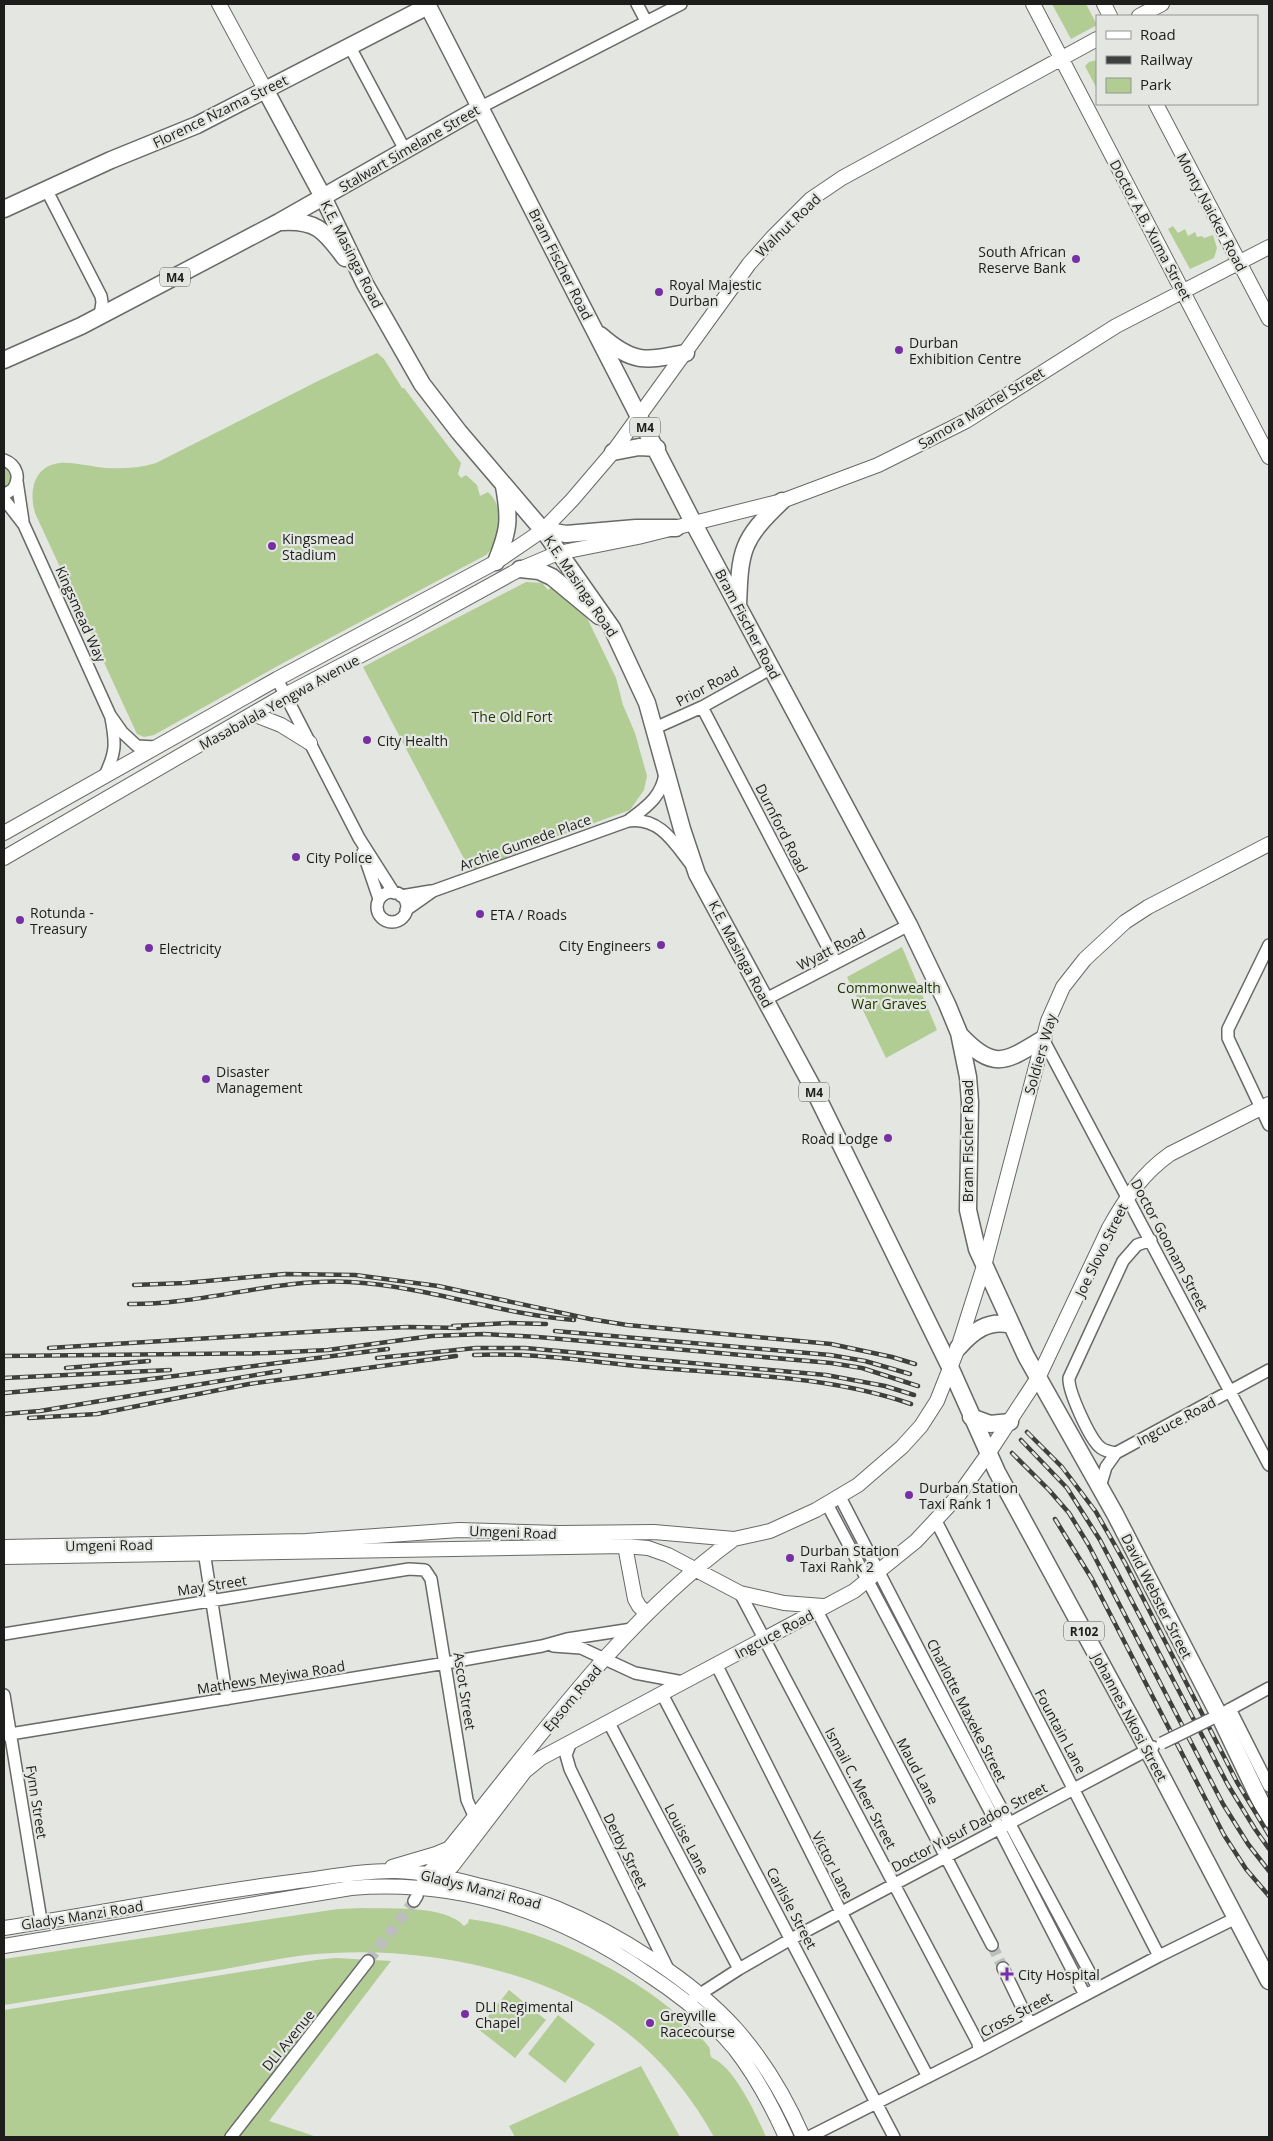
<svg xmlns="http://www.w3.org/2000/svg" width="1273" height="2141" viewBox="0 0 1273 2141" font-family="'Open Sans',sans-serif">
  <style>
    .green { fill: #b1cd93 }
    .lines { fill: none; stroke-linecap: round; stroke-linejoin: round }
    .minor-tunnel { stroke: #bbbeba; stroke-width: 11; stroke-dasharray: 11 5.5; stroke-linecap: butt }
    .minor-casing { stroke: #686a67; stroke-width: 14 }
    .major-casing { stroke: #686a67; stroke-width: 16 }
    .highway-casing { stroke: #686a67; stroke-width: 19 }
    .minor { stroke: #fff; stroke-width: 11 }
    .major { stroke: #fff; stroke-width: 14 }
    .highway { stroke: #fff; stroke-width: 16 }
    .rail-casing { stroke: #3f403e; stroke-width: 4.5 }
    .rail { stroke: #e3e6e1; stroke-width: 2.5; stroke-dasharray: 8; stroke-linecap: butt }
    .minor-bridge-casing { stroke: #686a67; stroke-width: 14; stroke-linecap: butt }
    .minor-bridge { stroke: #fff; stroke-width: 11 }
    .poi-dot { fill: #7730a3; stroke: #e3e6e1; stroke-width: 2 }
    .labels { text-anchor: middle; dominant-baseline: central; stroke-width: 4.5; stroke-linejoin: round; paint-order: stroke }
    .shield { fill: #e3e6e1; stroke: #585a57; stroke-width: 1 }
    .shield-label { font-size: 12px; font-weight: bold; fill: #1d1e1c }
    .street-label { font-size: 14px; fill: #1d1e1c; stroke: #e3e6e1 }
    .poi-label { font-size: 14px; fill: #1d1e1c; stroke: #e3e6e1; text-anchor: start }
    .park-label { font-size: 14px; fill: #233900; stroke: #e3e6e1 }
  </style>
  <rect width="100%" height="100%" fill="#e3e6e1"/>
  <path class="green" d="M 1052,4 L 1086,4 L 1097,25 L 1071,39 Z
    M 1097,60 L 1097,89 L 1085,66 L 1089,62 Z
    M 1173,226 L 1178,233 L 1185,229 L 1188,236 L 1195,232 L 1197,237 L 1202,236 L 1204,238 L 1213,235 L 1217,248 L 1214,258 L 1190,269 L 1168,229 Z
    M 377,353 L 384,359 L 402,388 L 404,388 L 461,463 L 458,474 L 461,478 L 466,475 L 477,485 L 480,496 L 488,492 C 506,508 502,540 486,555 L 283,663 L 154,735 L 144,737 L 137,734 L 35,513 C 29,492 33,466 60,463 C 75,462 91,467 106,468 C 122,469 140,468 156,463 L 318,381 Z
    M 4,464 L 13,473 L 11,483 L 4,487 Z
    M 526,582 L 542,583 L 548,590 L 556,583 L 588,620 L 616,678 L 623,705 L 635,733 L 647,776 L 644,790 L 630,810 L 553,838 L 471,872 L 363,667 Z
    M 902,947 L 937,1030 L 886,1058 L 847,977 Z
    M 363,1908 C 390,1909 446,1905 464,1926 L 468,1923 L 469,1919 C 543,1928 649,1979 699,2036 C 702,2039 707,2044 709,2047 C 711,2052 709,2054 712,2058 C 734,2066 757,2116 766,2137 L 714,2137 C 693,2099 664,2062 630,2035 C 552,1971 431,1948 333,1953 C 293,1954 252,1965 213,1971 C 143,1983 73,1994 4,2005 L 4,1959 L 338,1909 Z
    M 336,1958 L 391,1961 L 269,2121 L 317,2137 L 4,2137 L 4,2010 L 316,1960 Z
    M 509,1990 L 546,2020 L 515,2058 L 478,2029 Z
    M 558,2015 L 595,2044 L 565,2083 L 528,2054 Z
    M 641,2066 L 680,2137 L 515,2137 L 509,2126 Z"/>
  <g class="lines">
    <path class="minor-tunnel" d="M 992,1945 L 1003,1968
      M 368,1961 L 414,1901"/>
    <g class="minor-casing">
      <path id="minor" d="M 637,4 L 646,21
        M 350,47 L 405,150
        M 481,107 L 681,4
        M 46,189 L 101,296 L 102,302 L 100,316
        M 4,460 C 17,465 21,478 13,489 L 4,495
        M 17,481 L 23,521
        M 4,499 L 24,525 L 110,715 L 122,732 L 137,746 L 156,747
        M 277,679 L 359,838 L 394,893
        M 702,707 L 836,963
        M 655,728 L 702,707 L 772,668
        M 104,777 C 116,753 116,744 111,718
        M 628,821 C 646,807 662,797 665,773
        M 363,852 L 379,899
        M377 907a15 15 0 1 1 30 0a15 15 0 1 1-30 0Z
        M 401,896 L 431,891
        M 406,910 L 433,891 L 628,821 C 659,817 673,841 690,863
        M 1269,945 L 1228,1029 L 1228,1038 L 1269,1125
        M 766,999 L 909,925
        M 1043,1039 L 1269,1465
        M 1116,1453 C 1111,1452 1105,1451 1101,1448 C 1090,1440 1068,1391 1069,1378 L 1123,1261 L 1137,1245 L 1151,1240
        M 1100,1487 L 1106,1467 L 1116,1453 L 1269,1370
        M 840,1497 L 991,1789 L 1098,1988
        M 827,1504 L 999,1828 L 1085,1995
        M 936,1521 L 1159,1956
        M 203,1545 L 227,1699
        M 740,1593 L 978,2043 L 979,2051
        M 817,1611 L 992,1945
        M 4,1634 L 409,1569 L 425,1570 L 431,1579 L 467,1800 L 475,1818
        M 553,1646 L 581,1648 L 635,1673 L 683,1682
        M 716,1664 L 841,1912 L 928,2077
        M 662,1694 L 894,2137
        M 4,1695 L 40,1914
        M 1230,1709 L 1269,1786
        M 1223,1713 L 1269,1688
        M 609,1723 L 739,1969
        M 4,1735 L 446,1663 L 542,1646 L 567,1639 L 632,1629
        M 571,1742 L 566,1755 L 570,1769 L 669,1971
        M 414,1901 L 417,1896 L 418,1887
        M 1003,1968 L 1030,2024
        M 694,1998 L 739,1969 L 791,1939 L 1153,1747
        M 231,2137 L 368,1961
        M 809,2137 L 979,2051 L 1159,1956 L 1236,1918"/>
    </g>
    <g class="major-casing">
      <path id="major" d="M 219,4 L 266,91
        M 1033,4 L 1269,457
        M 1104,4 L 1110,16
        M 1139,16 L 1162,4
        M 1156,104 L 1269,319
        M 253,714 L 281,725 L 310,743
        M 4,833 L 277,679 L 496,562 L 543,530 L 572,500 L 613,452 L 749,264 L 772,238 L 811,199 L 842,178 L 1097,39
        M 4,858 L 285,695 L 411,629 L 520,569 L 558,553 L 638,537 L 782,501 L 878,465 L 966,421 L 1116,326 L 1269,247
        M 625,1546 L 635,1599 L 639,1606 L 647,1614
        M 4,1547 L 306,1541 L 459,1530 L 559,1533 L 654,1532 L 734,1539 L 770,1531 L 816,1510 L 858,1485 L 902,1447 L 921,1426 L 937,1401 L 958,1348 L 984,1266 L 1048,1021 L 1063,987 L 1085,959 L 1125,922 L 1148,907 L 1269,844
        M 4,1557 L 625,1546 L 648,1548 L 668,1555 L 740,1593 L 784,1603 L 823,1606
        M 392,1867 L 436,1854 L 448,1849
        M 424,1879 C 523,1762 609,1630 734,1539
        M 431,1889 L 453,1865 L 525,1771 L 541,1758 L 854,1591 L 916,1541 L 958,1496 L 988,1454 L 1039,1376 L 1109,1228 C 1125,1199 1143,1173 1170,1154 L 1269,1104
        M 4,1928 C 100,1913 196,1894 292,1882 C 326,1878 362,1870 396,1871 C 424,1872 451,1878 477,1885 C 503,1891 531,1898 556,1908 C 617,1933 692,1980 736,2029 C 765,2062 786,2098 803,2137
        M 4,1946 L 351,1888 C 460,1879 560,1913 649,1975 C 681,1996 711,2020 735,2049 C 756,2076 772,2106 786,2137"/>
    </g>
    <g class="highway-casing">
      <path id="highway" d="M 266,91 L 323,197 L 365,284 L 422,384 L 459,432 L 546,534 L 612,628 L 647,703 L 682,829 L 697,874 L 812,1086 L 950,1367 L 997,1472 L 1138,1731 L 1269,1981
        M 4,209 L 111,160 L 197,125 L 428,6 L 694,524 L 909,925 L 947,1004 L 959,1033 L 968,1077 L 970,1102 L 968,1210 L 977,1249 L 1026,1356 L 1115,1514 L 1219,1715 L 1269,1819
        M 282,222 C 318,220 325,232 345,258
        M 600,335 C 633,364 645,361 686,353
        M 4,360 L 81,326 L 279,222 L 481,107
        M 613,452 L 639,447 L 657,448
        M 543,530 L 566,534 L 636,528 L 676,528
        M 496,562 C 509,530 510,520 504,486
        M 520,569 L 539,571 L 552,577 L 599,616
        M 738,606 C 740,550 741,540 782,501
        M 960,1035 C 994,1071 1005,1062 1043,1039
        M 958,1348 C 972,1332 988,1319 1011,1325
        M 971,1417 L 990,1424 L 1010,1422"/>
    </g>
    <use href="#minor" class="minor"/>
    <use href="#major" class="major"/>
    <use href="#highway" class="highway"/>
    <g class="rail-casing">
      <path id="rail" d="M 134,1285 L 185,1283 L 285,1274 L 355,1275 L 438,1286 L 590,1319 L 627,1325 L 831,1344 L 892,1357 L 915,1364
        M 129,1304 C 203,1305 275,1278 350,1282 C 426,1286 498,1314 574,1320
        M 453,1326 L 509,1323 L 546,1324
        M 555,1331 L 830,1355 L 865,1361 L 910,1374
        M 49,1348 L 341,1330 L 408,1327 L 460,1328
        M 474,1355 C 531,1352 591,1362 648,1367 C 736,1375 827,1375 911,1404
        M 4,1356 L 268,1353 L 328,1350 L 432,1336 L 484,1334 L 538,1337 L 831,1363 L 862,1368 L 918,1386
        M 377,1358 L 476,1348 L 525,1348 L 826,1375 L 885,1386 L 914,1395
        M 66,1368 L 149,1361
        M 4,1378 L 170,1370
        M 4,1393 L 127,1382 L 388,1349
        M 4,1414 L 40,1411 L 280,1371
        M 29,1418 L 97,1414 L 249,1384 L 456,1356
        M 1027,1432 L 1062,1467 L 1096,1512 L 1125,1563 L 1237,1782 L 1269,1835
        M 1021,1440 L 1067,1488 L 1100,1540 L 1228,1785 L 1255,1829 L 1269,1849
        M 1012,1453 L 1049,1490 L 1069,1513 L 1088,1544 L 1223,1804 L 1248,1844 L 1269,1871
        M 1055,1519 L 1092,1579 L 1224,1835 L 1246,1869 L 1269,1896"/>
    </g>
    <use href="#rail" class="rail"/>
    <g class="minor-bridge-casing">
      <path id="minor-bridge" d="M 1162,1743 L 1211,1719"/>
    </g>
    <use href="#minor-bridge" class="minor-bridge"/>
  </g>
  <g class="poi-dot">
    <circle cx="1076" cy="259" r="5"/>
    <circle cx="659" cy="292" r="5"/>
    <circle cx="899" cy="350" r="5"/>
    <circle cx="272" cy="546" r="5"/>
    <circle cx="367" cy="740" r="5"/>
    <circle cx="296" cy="857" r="5"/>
    <circle cx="480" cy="914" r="5"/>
    <circle cx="20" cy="920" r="5"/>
    <circle cx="661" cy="945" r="5"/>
    <circle cx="149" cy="948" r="5"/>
    <circle cx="206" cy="1079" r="5"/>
    <circle cx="888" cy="1138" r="5"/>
    <circle cx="909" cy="1495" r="5"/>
    <circle cx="790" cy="1558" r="5"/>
    <path d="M1004.5 1966.5h5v5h5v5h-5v5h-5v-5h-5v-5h5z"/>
    <circle cx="465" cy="2014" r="5"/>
    <circle cx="650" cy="2023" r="5"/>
  </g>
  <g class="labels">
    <g class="shield">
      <rect x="160" y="267.5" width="30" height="19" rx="4"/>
      <rect x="630" y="417.5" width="30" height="19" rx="4"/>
      <rect x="799" y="1082.5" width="30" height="19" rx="4"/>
      <rect x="1064" y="1621.5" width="40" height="19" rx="4"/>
    </g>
    <g class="shield-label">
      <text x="175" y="277">M4</text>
      <text x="645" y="427">M4</text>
      <text x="814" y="1092">M4</text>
      <text x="1084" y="1631">R102</text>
    </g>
    <g class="street-label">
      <text transform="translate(220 111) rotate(-26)">Florence Nzama Street</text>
      <text transform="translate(409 148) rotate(-30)">Stalwart Simelane Street</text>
      <text transform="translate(1212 212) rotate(62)">Monty Naicker Road</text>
      <text transform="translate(788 225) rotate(-44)">Walnut Road</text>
      <text transform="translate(1151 230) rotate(62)">Doctor A.B. Xuma Street</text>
      <text transform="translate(352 254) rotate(63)">K.E. Masinga Road</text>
      <text transform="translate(561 264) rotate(63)">Bram Fischer Road</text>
      <text transform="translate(981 408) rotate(-31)">Samora Machel Street</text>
      <text transform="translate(581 586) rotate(56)">K.E. Masinga Road</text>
      <text transform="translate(81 614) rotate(66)">Kingsmead Way</text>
      <text transform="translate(748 624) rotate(62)">Bram Fischer Road</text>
      <text transform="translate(707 686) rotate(-28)">Prior Road</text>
      <text transform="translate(279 702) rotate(-29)">Masabalala Yengwa Avenue</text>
      <text transform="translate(782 828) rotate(63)">Durnford Road</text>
      <text transform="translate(525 842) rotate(-20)">Archie Gumede Place</text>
      <text transform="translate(831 949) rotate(-27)">Wyatt Road</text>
      <text transform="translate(741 954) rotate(62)">K.E. Masinga Road</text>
      <text transform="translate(1040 1054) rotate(-74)">Soldiers Way</text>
      <text transform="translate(967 1141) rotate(-90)">Bram Fischer Road</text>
      <text transform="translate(1170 1245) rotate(62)">Doctor Goonam Street</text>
      <text transform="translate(1101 1250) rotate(-64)">Joe Slovo Street</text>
      <text transform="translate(1176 1421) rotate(-28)">Ingcuce Road</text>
      <text transform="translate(513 1532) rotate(2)">Umgeni Road</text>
      <text transform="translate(109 1545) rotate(-1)">Umgeni Road</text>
      <text transform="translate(212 1585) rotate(-9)">May Street</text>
      <text transform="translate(1157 1596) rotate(63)">David Webster Street</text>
      <text transform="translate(774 1634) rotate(-28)">Ingcuce Road</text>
      <text transform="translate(271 1677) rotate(-9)">Mathews Meyiwa Road</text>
      <text transform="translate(465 1691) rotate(81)">Ascot Street</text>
      <text transform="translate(572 1698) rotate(-50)">Epsom Road</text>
      <text transform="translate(967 1710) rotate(63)">Charlotte Maxeke Street</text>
      <text transform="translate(1130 1717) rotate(62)">Johannes Nkosi Street</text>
      <text transform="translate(1061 1731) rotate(62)">Fountain Lane</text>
      <text transform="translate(918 1771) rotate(62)">Maud Lane</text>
      <text transform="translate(861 1788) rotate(62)">Ismail C. Meer Street</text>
      <text transform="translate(37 1802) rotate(81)">Fynn Street</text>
      <text transform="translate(969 1827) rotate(-28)">Doctor Yusuf Dadoo Street</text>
      <text transform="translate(687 1839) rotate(62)">Louise Lane</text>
      <text transform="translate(626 1851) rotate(64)">Derby Street</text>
      <text transform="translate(833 1865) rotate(63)">Victor Lane</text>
      <text transform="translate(481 1889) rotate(14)">Gladys Manzi Road</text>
      <text transform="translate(792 1908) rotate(62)">Carlisle Street</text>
      <text transform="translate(82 1915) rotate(-9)">Gladys Manzi Road</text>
      <text transform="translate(1016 2014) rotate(-28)">Cross Street</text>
      <text transform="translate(288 2040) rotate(-51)">DLI Avenue</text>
    </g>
    <g class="poi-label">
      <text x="1066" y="251" text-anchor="end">South African<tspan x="1066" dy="16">Reserve Bank</tspan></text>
      <text x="669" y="284">Royal Majestic<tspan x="669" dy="16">Durban</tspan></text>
      <text x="909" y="342">Durban<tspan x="909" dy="16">Exhibition Centre</tspan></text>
      <text x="282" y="538">Kingsmead<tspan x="282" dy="16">Stadium</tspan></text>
      <text x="377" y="740">City Health</text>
      <text x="306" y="857">City Police</text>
      <text x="30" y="912">Rotunda -<tspan x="30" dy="16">Treasury</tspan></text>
      <text x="490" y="914">ETA / Roads</text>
      <text x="651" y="945" text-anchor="end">City Engineers</text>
      <text x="159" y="948">Electricity</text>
      <text x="216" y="1071">Disaster<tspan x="216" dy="16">Management</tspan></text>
      <text x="878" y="1138" text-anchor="end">Road Lodge</text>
      <text x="919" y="1487">Durban Station<tspan x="919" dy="16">Taxi Rank 1</tspan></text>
      <text x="800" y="1550">Durban Station<tspan x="800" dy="16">Taxi Rank 2</tspan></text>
      <text x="1018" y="1974">City Hospital</text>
      <text x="475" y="2006">DLI Regimental<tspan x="475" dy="16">Chapel</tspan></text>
      <text x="660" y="2015">Greyville<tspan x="660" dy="16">Racecourse</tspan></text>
    </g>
    <g class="park-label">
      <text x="512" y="716">The Old Fort</text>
      <text x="889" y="987">Commonwealth<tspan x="889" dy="16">War Graves</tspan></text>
    </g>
  </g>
  <rect width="1273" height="2141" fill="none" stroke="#1d1e1c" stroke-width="10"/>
  <rect x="1096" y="15" width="162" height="90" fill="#e3e6e1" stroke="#949692"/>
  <rect x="1106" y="31" width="25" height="8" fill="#ffffff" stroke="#949692"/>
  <text x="1140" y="40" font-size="15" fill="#1d1e1c">Road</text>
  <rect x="1106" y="56" width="25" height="8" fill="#3f403e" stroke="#949692"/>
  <text x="1140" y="65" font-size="15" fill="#1d1e1c">Railway</text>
  <rect x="1106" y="78" width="25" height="15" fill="#b1cd93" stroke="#949692"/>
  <text x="1140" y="90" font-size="15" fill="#1d1e1c">Park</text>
</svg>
